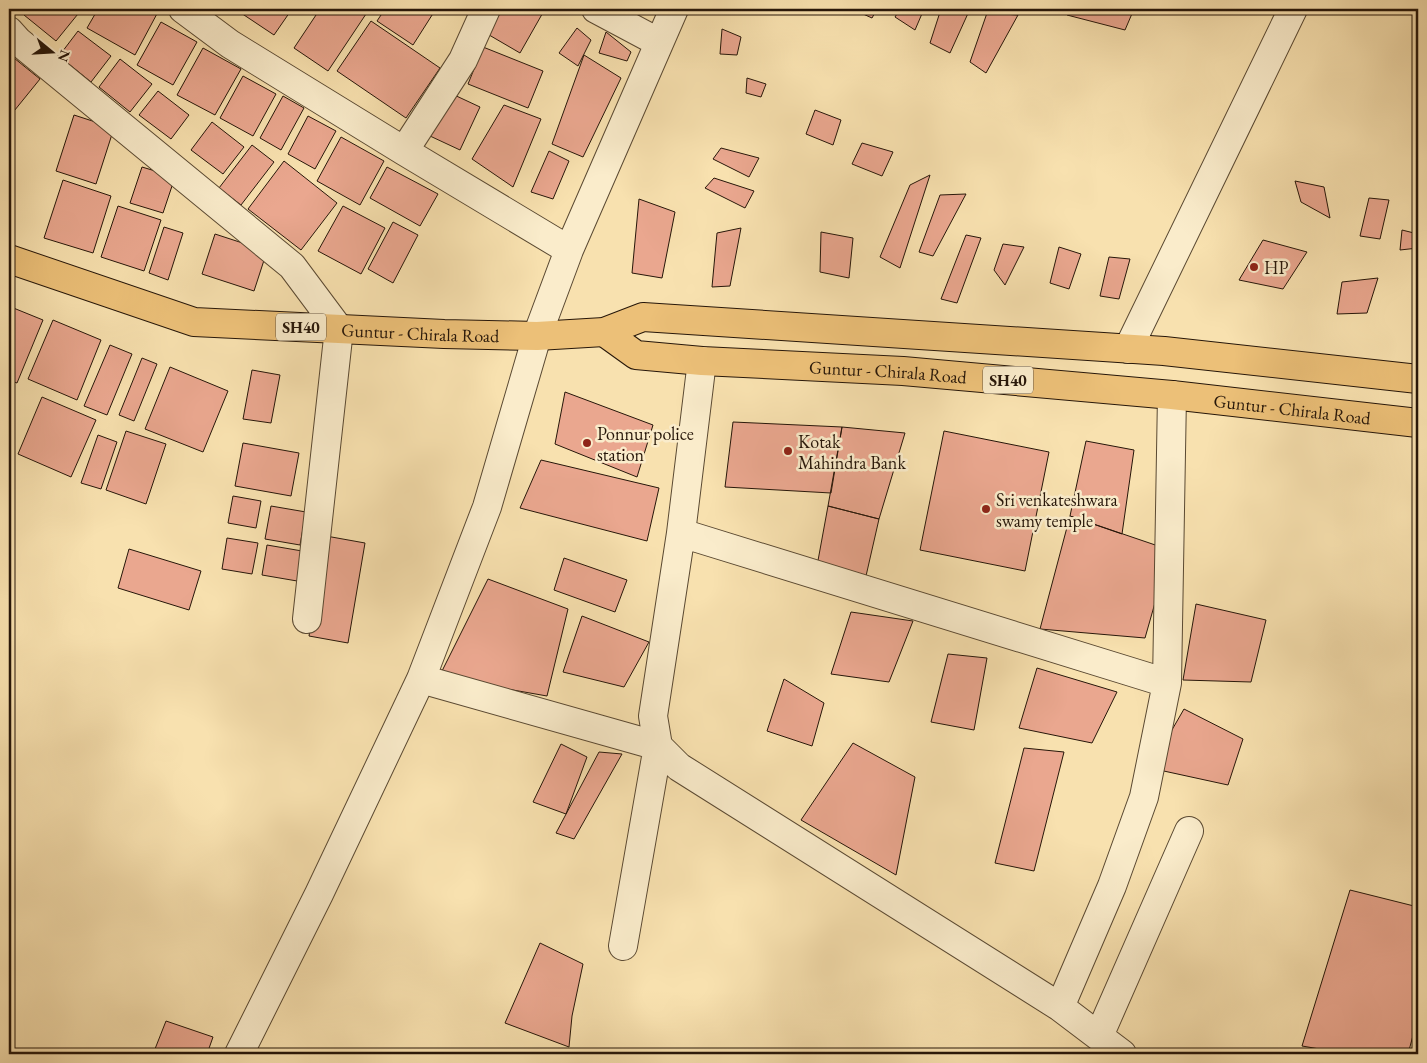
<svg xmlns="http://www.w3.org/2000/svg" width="1427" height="1063" viewBox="0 0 1427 1063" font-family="'EB Garamond',serif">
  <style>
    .building { fill: #eaa78f; stroke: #261609 }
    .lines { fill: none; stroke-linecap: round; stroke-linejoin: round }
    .minor-casing { stroke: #5a4932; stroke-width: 30 }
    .major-casing { stroke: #261609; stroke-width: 30 }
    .minor { stroke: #faeccb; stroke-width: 28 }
    .major { stroke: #ecc078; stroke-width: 28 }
    .poi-dot { fill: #8f2418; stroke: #faeccb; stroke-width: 2 }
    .labels { text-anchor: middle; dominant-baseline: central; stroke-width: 5; stroke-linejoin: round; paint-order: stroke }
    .shield { fill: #faeccb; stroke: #665643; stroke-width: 1 }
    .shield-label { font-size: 16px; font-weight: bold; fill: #261609 }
    .poi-label { font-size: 18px; fill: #261609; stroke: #faeccb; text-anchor: start }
    .street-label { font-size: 18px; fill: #261609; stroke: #faeccb }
  </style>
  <rect width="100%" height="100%" fill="#f8e1af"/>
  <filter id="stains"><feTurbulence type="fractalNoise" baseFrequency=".004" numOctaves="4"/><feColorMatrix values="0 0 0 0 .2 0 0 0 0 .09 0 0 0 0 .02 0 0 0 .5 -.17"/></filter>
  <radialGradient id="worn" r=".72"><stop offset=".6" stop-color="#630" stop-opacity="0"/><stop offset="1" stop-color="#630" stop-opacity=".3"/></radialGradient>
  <path class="building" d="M 29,9 L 82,9 L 56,41 L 24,15 Z
    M 98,9 L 156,9 L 159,10 L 135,55 L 87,28 Z
    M 235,9 L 292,9 L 274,35 Z
    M 320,9 L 358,9 L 366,14 L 328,71 L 294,48 Z
    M 385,9 L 429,9 L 434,12 L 413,45 L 377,21 Z
    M 497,9 L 545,9 L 520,53 L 484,32 Z
    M 852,9 L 877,9 L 872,18 Z
    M 900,9 L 924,9 L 915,30 L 895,17 Z
    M 941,9 L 970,9 L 950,53 L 930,43 Z
    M 1069,9 L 1134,9 L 1125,30 L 1067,15 Z
    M 987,13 L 1018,15 L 986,73 L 970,62 Z
    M 371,21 L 440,68 L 406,118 L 337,71 Z
    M 161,22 L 197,42 L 173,85 L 137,65 Z
    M 577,28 L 591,40 L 578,66 L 559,53 Z
    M 722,29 L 741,37 L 737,55 L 720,54 Z
    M 78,31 L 111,56 L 91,82 L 59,56 Z
    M 606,32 L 631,52 L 627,61 L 599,53 Z
    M 483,47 L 543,71 L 528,108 L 468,84 Z
    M 203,48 L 241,69 L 215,115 L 177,95 Z
    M 584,55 L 621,78 L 583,157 L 552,144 Z
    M 14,58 L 40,79 L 10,116 L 9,65 Z
    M 120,59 L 152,84 L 130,112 L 99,87 Z
    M 243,76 L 276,94 L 253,136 L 220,118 Z
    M 747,78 L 766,84 L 761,97 L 746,93 Z
    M 158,91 L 189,115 L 171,139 L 139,115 Z
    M 450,93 L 480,107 L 460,150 L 430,136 Z
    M 283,96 L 304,108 L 281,150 L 260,138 Z
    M 504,105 L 541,119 L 513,187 L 472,159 Z
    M 815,110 L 841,120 L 833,145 L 806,134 Z
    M 74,115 L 114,128 L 96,184 L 56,171 Z
    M 308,116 L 336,131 L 315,169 L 288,154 Z
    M 212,122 L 244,147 L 223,174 L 191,150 Z
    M 341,137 L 384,161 L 360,205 L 317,181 Z
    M 862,143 L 893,152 L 882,176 L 852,164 Z
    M 252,145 L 274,162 L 241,205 L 219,188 Z
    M 721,148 L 759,158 L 749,177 L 713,159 Z
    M 549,151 L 569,161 L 553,199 L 531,192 Z
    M 284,161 L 337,203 L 301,250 L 248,209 Z
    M 142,167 L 175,177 L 163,213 L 130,203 Z
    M 387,167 L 438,194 L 420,226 L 370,198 Z
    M 930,175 L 900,268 L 880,257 L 910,185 Z
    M 714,178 L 754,191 L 745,208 L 705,188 Z
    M 63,180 L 111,196 L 93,253 L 44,238 Z
    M 1295,181 L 1324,187 L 1330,218 L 1301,202 Z
    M 966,194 L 933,256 L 919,252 L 940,195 Z
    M 1369,198 L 1389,200 L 1380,239 L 1360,236 Z
    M 639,199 L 675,212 L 662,278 L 632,273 Z
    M 118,206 L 161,220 L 144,271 L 101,257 Z
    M 343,206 L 385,228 L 361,274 L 318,251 Z
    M 393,222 L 418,235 L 393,283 L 368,269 Z
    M 164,227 L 183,233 L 168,280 L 149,273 Z
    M 741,228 L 730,286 L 712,287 L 717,233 Z
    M 1402,230 L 1418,234 L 1418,248 L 1400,250 Z
    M 821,232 L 853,238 L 849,278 L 820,272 Z
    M 215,234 L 267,251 L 254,291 L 202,274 Z
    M 966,235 L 981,238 L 957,303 L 941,299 Z
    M 1263,240 L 1307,252 L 1283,289 L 1239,280 Z
    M 1003,244 L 1024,247 L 1005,285 L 994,270 Z
    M 1059,247 L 1081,254 L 1069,289 L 1050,283 Z
    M 1109,257 L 1130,259 L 1119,299 L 1100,296 Z
    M 1378,278 L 1367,313 L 1337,314 L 1342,282 Z
    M 11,307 L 43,320 L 17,383 L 9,380 L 9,313 Z
    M 53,320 L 101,340 L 77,400 L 28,379 Z
    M 110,345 L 132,354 L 107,415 L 84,406 Z
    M 142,358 L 157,364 L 134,421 L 119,415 Z
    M 170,367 L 228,391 L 203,452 L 145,429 Z
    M 252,370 L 280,375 L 271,423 L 243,419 Z
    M 565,392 L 653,425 L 637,477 L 555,444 Z
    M 42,397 L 96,420 L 71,477 L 18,454 Z
    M 733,422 L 842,427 L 831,493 L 725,487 Z
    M 842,427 L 905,433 L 879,519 L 828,506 Z
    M 126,431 L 166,444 L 146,504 L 106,490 Z
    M 944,431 L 1049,452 L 1025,571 L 920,550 Z
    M 98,435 L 117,442 L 101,489 L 81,483 Z
    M 1086,441 L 1134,450 L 1122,534 L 1070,516 Z
    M 243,443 L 299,453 L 291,496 L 235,486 Z
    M 541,460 L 659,488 L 647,541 L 520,508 Z
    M 233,496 L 261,501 L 256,528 L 228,523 Z
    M 271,506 L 306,512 L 300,545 L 265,539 Z
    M 828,506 L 879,519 L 866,576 L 817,566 Z
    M 1070,516 L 1170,550 L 1145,638 L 1040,629 Z
    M 326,536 L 365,543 L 348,643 L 309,636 Z
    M 227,538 L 258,543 L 252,574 L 222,569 Z
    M 267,545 L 308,552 L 303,582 L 262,575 Z
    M 129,549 L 201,571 L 189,610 L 118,588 Z
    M 564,558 L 627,580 L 615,612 L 554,590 Z
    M 488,579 L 568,609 L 547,696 L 439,677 Z
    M 1196,604 L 1266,620 L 1251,682 L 1183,680 Z
    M 851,612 L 913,621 L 889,682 L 831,674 Z
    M 582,616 L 649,642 L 624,687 L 563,672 Z
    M 948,654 L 987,658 L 974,730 L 931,722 Z
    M 1037,668 L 1117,692 L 1092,743 L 1019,728 Z
    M 784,679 L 824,703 L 812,746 L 767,731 Z
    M 1184,709 L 1243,739 L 1228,785 L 1150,768 Z
    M 853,743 L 915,777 L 896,875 L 801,820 Z
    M 561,744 L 587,757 L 566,814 L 533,802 Z
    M 1024,748 L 1064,752 L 1034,871 L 995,863 Z
    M 599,752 L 622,754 L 574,839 L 556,833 Z
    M 1350,890 L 1418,907 L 1418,1017 L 1408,1054 L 1349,1054 L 1302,1046 Z
    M 540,943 L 583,964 L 572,1016 L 569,1047 L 505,1023 Z
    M 166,1021 L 213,1037 L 207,1054 L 153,1054 Z"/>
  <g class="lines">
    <g class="minor-casing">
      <path id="minor" d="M 183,9 L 230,44 L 404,151 L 569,250
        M 596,9 L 658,42
        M 9,31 L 18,41 L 292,266 L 339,329 L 307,619
        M 404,151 L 463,60 L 486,9
        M 1128,349 L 1293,9
        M 702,361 L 681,533 L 653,716 L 658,746 L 679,767 L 1060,1007 L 1122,1054
        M 681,533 L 1167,683
        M 421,679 L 658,746 L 623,946
        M 1060,1007 L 1112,886 L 1144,797 L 1167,683 L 1172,395
        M 1099,1036 L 1189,831
        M 239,1054 L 319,894 L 421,679 L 487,507 L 537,336 L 569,250 L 674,9"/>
    </g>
    <g class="major-casing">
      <g id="major">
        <path id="s1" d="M 9,259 L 194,322 L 444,334 L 537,336 L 604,332 L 643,317 L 1164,351 L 1418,379"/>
        <path id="s2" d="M 604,332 L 636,355 L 702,361 L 903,371 L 1172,395 L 1418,423"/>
      </g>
    </g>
    <use href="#minor" class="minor"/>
    <use href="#major" class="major"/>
  </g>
  <g class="poi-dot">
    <circle cx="1254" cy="267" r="5"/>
    <circle cx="587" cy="443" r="5"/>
    <circle cx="788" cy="451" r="5"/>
    <circle cx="986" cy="509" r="5"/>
  </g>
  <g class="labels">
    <g class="shield">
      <rect x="276" y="313.5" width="50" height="27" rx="4"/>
      <rect x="983" y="366.5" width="50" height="27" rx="4"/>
    </g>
    <g class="shield-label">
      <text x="301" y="327">SH40</text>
      <text x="1008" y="380">SH40</text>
    </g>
    <g class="poi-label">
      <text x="1264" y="267">HP</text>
      <text x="597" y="433">Ponnur police<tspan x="597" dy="21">station</tspan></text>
      <text x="798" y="441">Kotak<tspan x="798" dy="21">Mahindra Bank</tspan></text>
      <text x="996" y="499">Sri venkateshwara<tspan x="996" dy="21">swamy temple</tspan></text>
    </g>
    <g class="street-label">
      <text stroke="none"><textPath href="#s1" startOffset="422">Guntur - Chirala Road</textPath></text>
      <text stroke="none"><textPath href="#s2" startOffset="292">Guntur - Chirala Road</textPath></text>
      <text stroke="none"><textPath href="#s2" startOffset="698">Guntur - Chirala Road</textPath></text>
    </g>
  </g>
  <rect width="1427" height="1063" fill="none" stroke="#f8e1af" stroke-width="30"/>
  <rect x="10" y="10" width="1407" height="1043" fill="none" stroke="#261609" stroke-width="2.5"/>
  <rect x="15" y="15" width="1397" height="1033" fill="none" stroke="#261609"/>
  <g transform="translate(52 52) rotate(108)" stroke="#faeccb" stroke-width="4" paint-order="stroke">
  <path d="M0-4L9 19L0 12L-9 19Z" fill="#261609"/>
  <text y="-8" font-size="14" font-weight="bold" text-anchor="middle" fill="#261609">N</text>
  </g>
  <rect width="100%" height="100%" filter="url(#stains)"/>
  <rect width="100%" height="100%" fill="url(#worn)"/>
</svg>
